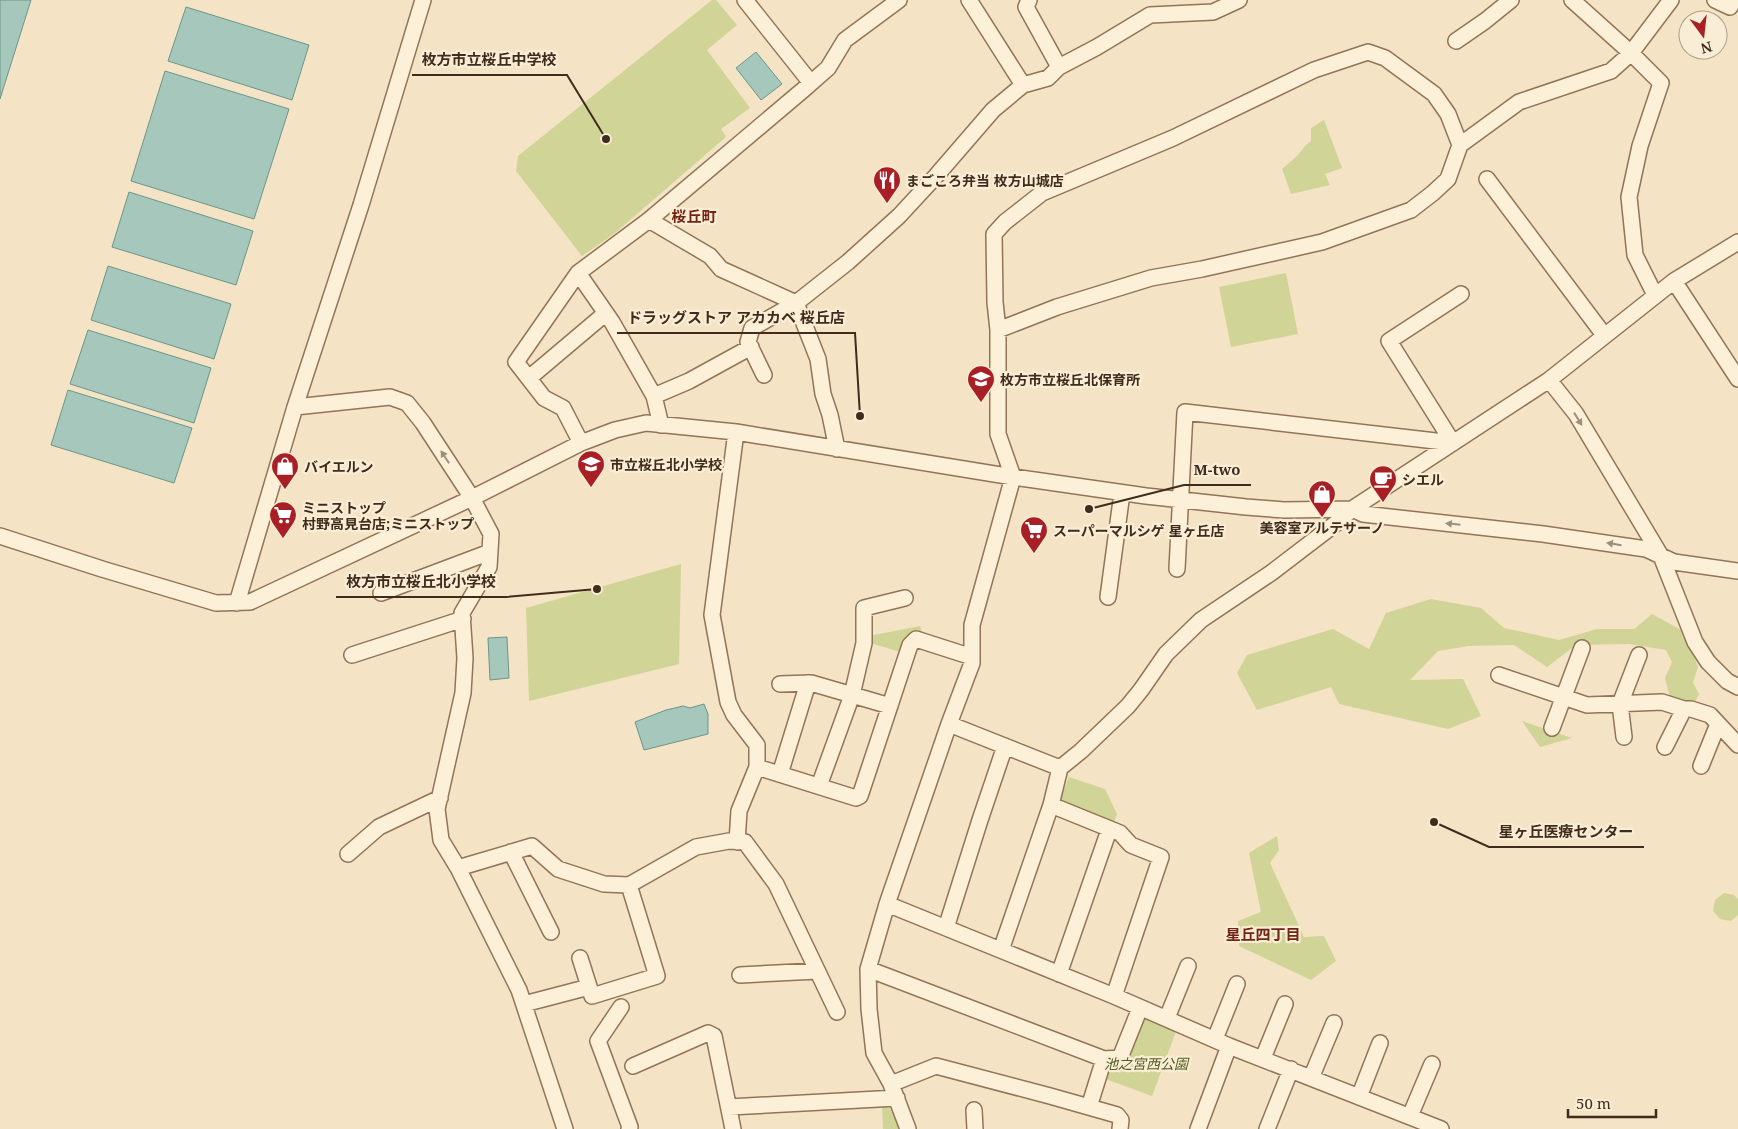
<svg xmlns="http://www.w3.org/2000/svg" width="1738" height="1129" viewBox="0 0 1738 1129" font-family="'Noto Serif','Noto Sans JP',serif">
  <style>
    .green { fill: #d0d496 }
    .water { fill: #a6c7bb; stroke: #6b968a }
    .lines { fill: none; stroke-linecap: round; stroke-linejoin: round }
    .minor-casing { stroke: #927457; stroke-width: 18 }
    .minor { stroke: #fdf0d9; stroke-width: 15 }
    .oneway { fill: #9e8e7b }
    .labels { text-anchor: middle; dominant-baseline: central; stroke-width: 4.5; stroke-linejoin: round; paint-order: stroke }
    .poi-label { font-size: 14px; font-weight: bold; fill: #402c1d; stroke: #faedd5; text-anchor: start }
    .park-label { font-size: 14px; font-style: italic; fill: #525f21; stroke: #faedd5 }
    .neighbourhood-label { font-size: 15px; font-weight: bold; fill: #722517; stroke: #faedd5 }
    .leader { fill: none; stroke: #402c1d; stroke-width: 2 }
    .callout-dot { fill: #402c1d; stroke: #faedd5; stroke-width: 2 }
    .callout-label { font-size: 15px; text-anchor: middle; font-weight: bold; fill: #402c1d; stroke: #faedd5; stroke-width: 4.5; stroke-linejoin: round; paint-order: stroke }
  </style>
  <rect width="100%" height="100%" fill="#f4e3c4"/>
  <path class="green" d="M 712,0 L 716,0 L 737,25 L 707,50 L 750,108 L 721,129 L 726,137 L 615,233 L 582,256 L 516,171 L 518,156 Z
    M 1324,120 L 1342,168 L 1325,174 L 1330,185 L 1291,194 L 1282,169 L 1297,156 L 1306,145 L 1311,141 L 1311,128 Z
    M 1286,273 L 1298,334 L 1231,347 L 1219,287 Z
    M 681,564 L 679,664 L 529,701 L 526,608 Z
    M 1431,599 L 1481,608 L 1504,628 L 1559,640 L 1597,629 L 1634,629 L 1652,614 L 1685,632 L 1698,667 L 1693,683 L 1699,694 L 1695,702 L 1670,697 L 1665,678 L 1672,662 L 1666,650 L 1629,644 L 1576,645 L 1547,667 L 1514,645 L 1468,646 L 1438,651 L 1410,680 L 1463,679 L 1481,716 L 1448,729 L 1339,704 L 1331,687 L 1257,710 L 1237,673 L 1247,655 L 1333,629 L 1369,649 L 1386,613 Z
    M 920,626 L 922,632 L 909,634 L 904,653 L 870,643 L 869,636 Z
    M 1522,721 L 1572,738 L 1540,747 Z
    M 1069,777 L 1105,789 L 1117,814 L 1114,822 L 1067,807 L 1060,799 Z
    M 1277,836 L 1279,850 L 1270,863 L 1304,937 L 1324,936 L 1336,961 L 1311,980 L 1239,946 L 1238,921 L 1261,912 L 1249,853 Z
    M 1724,893 L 1734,895 L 1738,899 L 1738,915 L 1731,921 L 1720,919 L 1713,911 L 1715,900 Z
    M 1151,1017 L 1178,1026 L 1152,1096 L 1103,1078 L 1108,1065 L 1112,1062 L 1126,1067 L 1144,1019 Z
    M 882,1105 L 890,1109 L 904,1129 L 883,1129 Z"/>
  <path class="water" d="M 0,0 L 31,0 L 0,99 Z
    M 186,7 L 309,45 L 292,100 L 168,61 Z
    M 756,52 L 782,84 L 761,100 L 736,68 Z
    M 165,71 L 289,109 L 254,219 L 131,181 Z
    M 129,192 L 253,231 L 236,285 L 112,247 Z
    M 108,266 L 231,304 L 214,359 L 91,320 Z
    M 88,330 L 211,368 L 194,423 L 70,384 Z
    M 68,390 L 192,428 L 174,483 L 51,445 Z
    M 507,637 L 509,678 L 490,680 L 488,638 Z
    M 704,704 L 708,714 L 708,734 L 644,750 L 635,722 L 666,710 L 683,706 L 690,708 Z"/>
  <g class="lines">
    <g class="minor-casing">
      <path id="minor" d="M 745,0 L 811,83
        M 969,0 L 1023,85
        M 1572,0 L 1631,53 L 1661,83 L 1640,146 L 1629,197 L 1635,255 L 1655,295
        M 1715,0 L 1730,7 L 1734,0
        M 1456,41 L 1485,21 L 1511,0
        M 1059,67 L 1097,47 L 1150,15 L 1213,12 L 1239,0
        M 1487,179 L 1604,335
        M 649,220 L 710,256 L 721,269 L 796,303
        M 578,273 L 612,322 L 654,396 L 661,425
        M 1674,281 L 1738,379
        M 998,330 L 1057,307 L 1151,278 L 1202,269 L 1322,242 L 1411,210 L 1433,193 L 1448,179 L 1460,145 L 1519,102 L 1611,71 L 1631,53 L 1671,0
        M 764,375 L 748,342 L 752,328 L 796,303
        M 529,378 L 606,313
        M 1549,380 L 1576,414 L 1661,556 L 1695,642 L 1708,662 L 1727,681 L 1738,687
        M 654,396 L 689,381 L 751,347
        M 295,407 L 390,397 L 407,403 L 423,423 L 472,498 L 491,534 L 489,567 L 462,613 L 465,658 L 463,693 L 437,809 L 441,840 L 458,868 L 519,990 L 565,1129
        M 736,432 L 712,615 L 728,702 L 734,715 L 757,745 L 757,767 L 739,811 L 737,842
        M 581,443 L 563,408 L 544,398 L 516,362 L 578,273 L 649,220 L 803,90 L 828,68 L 845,40 L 899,0
        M 1453,443 L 1389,341 L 1461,294
        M 837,449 L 830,415 L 823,394 L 818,359 L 796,303 L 848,262 L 899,216 L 936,176 L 993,110 L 1023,85 L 1048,78 L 1059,67 L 1026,7 L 1029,0
        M 0,536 L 102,569 L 216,603 L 250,602 L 472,498 L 581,443 L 615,430 L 646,423 L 736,432 L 1013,477 L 1146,496 L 1246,507 L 1284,510 L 1352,509 L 1363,514 L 1543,534 L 1646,549 L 1674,562 L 1738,571
        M 1177,569 L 1185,412 L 1453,443
        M 381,593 L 490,552
        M 1108,597 L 1122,493
        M 237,603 L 295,407 L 361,205 L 423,0
        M 352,655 L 463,619
        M 1499,675 L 1587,705 L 1662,702 L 1684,709 L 1691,709 L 1710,715 L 1738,745
        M 780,684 L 811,683 L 890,706
        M 949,724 L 1060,768 L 1051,805 L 1001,950
        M 1552,728 L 1582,648
        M 1624,737 L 1620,704 L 1639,655
        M 1665,747 L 1684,709
        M 1701,766 L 1718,724
        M 757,767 L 856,798 L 860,796 L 910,645 L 916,639 L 972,657
        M 1060,768 L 1081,751 L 1128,706 L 1141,690 L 1166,654 L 1201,620 L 1271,573 L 1339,521 L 1352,509 L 1549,380 L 1674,281 L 1738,242
        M 780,774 L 808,683
        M 819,786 L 852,695 L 864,643 L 864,608 L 905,598
        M 1051,805 L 1120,833 L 1131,845 L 1161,857 L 1114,996
        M 511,852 L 551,932
        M 348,854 L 379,827 L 440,798
        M 458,868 L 532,846 L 558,869 L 604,884 L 629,885 L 696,847 L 729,841 L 745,842 L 776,884 L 837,1012
        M 887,904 L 1114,996 L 1229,1046 L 1441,1129
        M 946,928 L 980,820 L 1005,746
        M 580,958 L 592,996 L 657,976 L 629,885
        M 868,969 L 1104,1059 L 1120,1058 L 1140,1008
        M 1059,974 L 1109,830
        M 740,975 L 817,971
        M 524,1004 L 589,987
        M 621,1007 L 598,1041 L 630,1127 L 629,1129
        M 1167,1018 L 1188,966
        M 1215,1039 L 1237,984
        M 1263,1058 L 1285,1004
        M 633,1066 L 708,1033 L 714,1036 L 733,1129
        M 1311,1078 L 1334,1023
        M 891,1084 L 936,1066 L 1050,1096 L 1117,1115 L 1121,1120 L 1120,1129
        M 1359,1097 L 1380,1043
        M 729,1107 L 897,1098
        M 1089,1107 L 1104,1059
        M 974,1110 L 975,1129
        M 1410,1116 L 1432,1064
        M 908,1129 L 891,1084 L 874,1053 L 869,1009 L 868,969 L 887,904 L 949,724 L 972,663 L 972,625 L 1013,477 L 998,434 L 998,330 L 995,302 L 994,234 L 1005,222 L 1042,193 L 1173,138 L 1314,70 L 1368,52 L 1385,58 L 1434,94 L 1448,114 L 1460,145
        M 1198,1129 L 1229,1046
        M 1267,1129 L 1291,1069"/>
    </g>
    <use href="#minor" class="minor"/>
  </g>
  <defs><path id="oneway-solid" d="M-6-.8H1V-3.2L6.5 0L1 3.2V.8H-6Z" transform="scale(1.25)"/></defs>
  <g class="oneway">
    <use href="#oneway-solid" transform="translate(1578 419) rotate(58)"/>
    <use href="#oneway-solid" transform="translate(445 457) rotate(-123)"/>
    <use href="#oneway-solid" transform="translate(1453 524) rotate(-174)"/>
    <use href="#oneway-solid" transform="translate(1614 544) rotate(-171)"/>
  </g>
  <defs>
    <g id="restaurant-pin" transform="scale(1.4375)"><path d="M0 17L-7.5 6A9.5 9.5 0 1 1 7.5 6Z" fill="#a91f26" stroke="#faedd5"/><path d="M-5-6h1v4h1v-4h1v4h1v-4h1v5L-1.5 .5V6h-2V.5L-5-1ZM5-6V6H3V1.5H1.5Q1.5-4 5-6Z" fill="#fff"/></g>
    <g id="school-pin" transform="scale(1.4375)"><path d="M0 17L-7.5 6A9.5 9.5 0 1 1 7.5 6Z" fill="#a91f26" stroke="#faedd5"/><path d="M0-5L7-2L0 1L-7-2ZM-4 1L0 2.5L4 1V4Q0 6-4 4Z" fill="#fff"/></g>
    <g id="shop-pin" transform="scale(1.4375)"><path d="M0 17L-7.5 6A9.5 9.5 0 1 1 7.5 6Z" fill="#a91f26" stroke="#faedd5"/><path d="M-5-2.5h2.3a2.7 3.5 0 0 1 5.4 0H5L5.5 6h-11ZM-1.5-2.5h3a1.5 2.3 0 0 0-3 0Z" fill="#fff"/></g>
    <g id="cafe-pin" transform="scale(1.4375)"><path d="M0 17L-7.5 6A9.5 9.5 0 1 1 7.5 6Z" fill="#a91f26" stroke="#faedd5"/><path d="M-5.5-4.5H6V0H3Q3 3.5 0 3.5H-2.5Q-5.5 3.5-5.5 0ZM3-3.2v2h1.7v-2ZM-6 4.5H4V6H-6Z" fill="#fff"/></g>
    <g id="supermarket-pin" transform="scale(1.4375)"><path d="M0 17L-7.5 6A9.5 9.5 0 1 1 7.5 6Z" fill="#a91f26" stroke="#faedd5"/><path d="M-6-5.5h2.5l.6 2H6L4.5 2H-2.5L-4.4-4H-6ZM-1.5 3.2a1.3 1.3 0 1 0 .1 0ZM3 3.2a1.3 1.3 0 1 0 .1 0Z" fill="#fff"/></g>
  </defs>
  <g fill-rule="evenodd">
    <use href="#restaurant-pin" x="887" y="180"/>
    <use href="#school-pin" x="981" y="379"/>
    <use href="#school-pin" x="591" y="464"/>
    <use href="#shop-pin" x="285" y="466"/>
    <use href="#cafe-pin" x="1383" y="479"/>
    <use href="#shop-pin" x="1322" y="494"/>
    <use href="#supermarket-pin" x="283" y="515"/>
    <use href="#supermarket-pin" x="1034" y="530"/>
  </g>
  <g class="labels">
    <g class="poi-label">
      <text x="906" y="180">まごころ弁当 枚方山城店</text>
      <text x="1000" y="379">枚方市立桜丘北保育所</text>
      <text x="610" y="464">市立桜丘北小学校</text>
      <text x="304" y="466">バイエルン</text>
      <text x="1402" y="479">シエル</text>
      <text x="302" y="507">ミニストップ<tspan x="302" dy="16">村野高見台店;ミニストップ</tspan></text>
      <text x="1322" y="527" text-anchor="middle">美容室アルテサーノ</text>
      <text x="1053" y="530">スーパーマルシゲ 星ヶ丘店</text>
    </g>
    <g class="park-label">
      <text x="1146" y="1063">池之宮西公園</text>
    </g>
    <g class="neighbourhood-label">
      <text x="694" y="216">桜丘町</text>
      <text x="1263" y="934">星丘四丁目</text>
    </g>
  </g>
  <path class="leader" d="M606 139L567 75H412M860 416L855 333H617M1089 509L1184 485H1251M597 589L506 597H336M1434 822L1489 847H1644"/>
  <g class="callout-dot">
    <circle cx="606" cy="139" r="5"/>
    <circle cx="860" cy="416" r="5"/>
    <circle cx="1089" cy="509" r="5"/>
    <circle cx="597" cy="589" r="5"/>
    <circle cx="1434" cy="822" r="5"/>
  </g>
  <g class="callout-label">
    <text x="489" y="65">枚方市立桜丘中学校</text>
    <text x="736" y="323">ドラッグストア アカカベ 桜丘店</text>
    <text x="1217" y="475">M-two</text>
    <text x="421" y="587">枚方市立桜丘北小学校</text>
    <text x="1566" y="837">星ヶ丘医療センター</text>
  </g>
  <g transform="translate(1703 35) rotate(165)"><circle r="24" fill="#faedd5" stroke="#b0a08b"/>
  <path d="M0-4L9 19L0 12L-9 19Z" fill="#a91f26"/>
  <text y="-8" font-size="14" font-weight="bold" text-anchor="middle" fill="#402c1d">N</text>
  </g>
  <path d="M1568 1109v8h88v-8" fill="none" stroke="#402c1d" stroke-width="2.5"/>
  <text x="1576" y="1109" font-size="15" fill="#402c1d" stroke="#faedd5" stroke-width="4" paint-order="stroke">50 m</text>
</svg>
